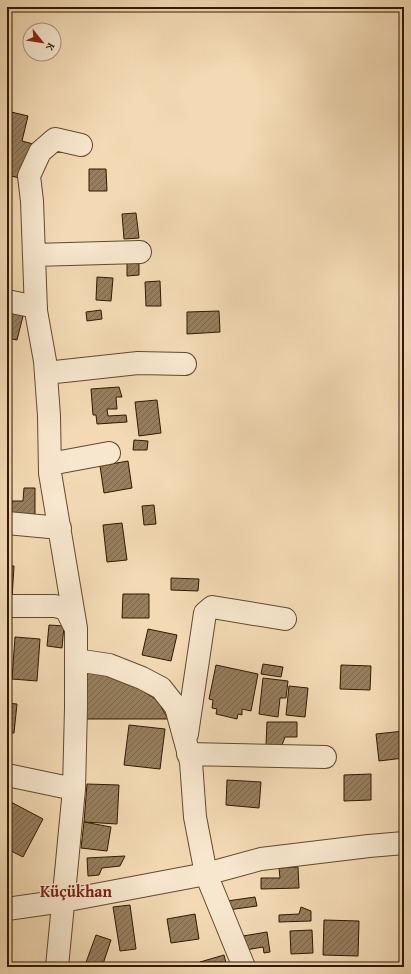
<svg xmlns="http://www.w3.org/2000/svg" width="411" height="974" viewBox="0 0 411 974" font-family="'Gentium Book Plus',serif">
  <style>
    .building { fill: url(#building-hatch); stroke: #311a00 }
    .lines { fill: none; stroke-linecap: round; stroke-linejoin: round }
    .minor-casing { stroke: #624a2d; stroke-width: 24 }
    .minor { stroke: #f7e7ce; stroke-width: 22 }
    .labels { text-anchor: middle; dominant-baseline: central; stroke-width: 3; stroke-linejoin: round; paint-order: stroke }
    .district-label { font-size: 16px; font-weight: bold; fill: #7a1f14; stroke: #f7e7ce }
  </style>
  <defs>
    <pattern id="building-hatch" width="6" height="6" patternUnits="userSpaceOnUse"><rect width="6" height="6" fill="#967e5e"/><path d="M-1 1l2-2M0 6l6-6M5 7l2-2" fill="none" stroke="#7b664b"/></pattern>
  </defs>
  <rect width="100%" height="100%" fill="#f3dab4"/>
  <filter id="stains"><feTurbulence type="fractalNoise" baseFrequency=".005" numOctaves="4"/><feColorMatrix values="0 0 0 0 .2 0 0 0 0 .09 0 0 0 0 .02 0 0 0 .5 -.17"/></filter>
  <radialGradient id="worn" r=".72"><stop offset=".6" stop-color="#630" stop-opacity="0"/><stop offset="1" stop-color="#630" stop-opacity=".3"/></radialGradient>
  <path class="building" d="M 7,111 L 28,116 L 22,141 L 37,145 L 28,180 L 7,175 Z
    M 89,169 L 106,169 L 107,191 L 89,191 Z
    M 136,213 L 139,238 L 124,239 L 122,214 Z
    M 127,258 L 139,258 L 139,275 L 127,276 Z
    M 97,277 L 113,278 L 111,301 L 96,300 Z
    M 160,281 L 161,306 L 146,306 L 145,282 Z
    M 101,310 L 102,319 L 87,321 L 86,312 Z
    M 7,311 L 23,316 L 17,340 L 7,338 Z
    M 219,311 L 220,332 L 187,334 L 187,312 Z
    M 119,387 L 122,397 L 116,397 L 117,409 L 107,409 L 108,416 L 126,415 L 127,422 L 97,424 L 96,415 L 93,415 L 91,389 Z
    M 157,400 L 161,433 L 139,436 L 135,402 Z
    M 134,440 L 148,441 L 147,450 L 133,450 Z
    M 128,461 L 132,488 L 104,493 L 100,466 Z
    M 24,488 L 35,488 L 35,516 L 10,516 L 10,501 L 23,501 Z
    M 154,505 L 156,524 L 144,525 L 142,506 Z
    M 122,523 L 127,560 L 107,562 L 103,525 Z
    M 7,566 L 14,566 L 12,598 L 7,598 Z
    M 171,578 L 199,579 L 198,591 L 171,590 Z
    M 123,594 L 149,594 L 149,618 L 122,618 Z
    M 49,625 L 64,626 L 62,648 L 47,646 Z
    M 148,629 L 177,635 L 171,661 L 142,655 Z
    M 15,637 L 40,639 L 37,681 L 12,679 Z
    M 263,664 L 283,667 L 281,677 L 261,674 Z
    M 216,665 L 258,674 L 251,711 L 242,709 L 242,715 L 238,714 L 237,719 L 216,714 L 217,709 L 212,708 L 213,700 L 209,699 Z
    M 341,665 L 371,666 L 370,690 L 340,689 Z
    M 85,669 L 124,679 L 157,700 L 168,719 L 85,719 Z
    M 263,678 L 288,681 L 286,698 L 280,698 L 278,717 L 259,714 Z
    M 289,686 L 308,688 L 305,717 L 286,715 Z
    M 7,703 L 17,704 L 14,733 L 7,733 Z
    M 267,722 L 297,722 L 297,737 L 285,737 L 282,745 L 266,745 Z
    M 129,725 L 165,729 L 160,769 L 124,765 Z
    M 404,731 L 404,758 L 379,761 L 376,734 Z
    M 371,774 L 371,800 L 344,801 L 344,775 Z
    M 227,780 L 261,782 L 259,808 L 226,805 Z
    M 87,784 L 119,785 L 117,824 L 84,822 Z
    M 7,800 L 43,819 L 23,857 L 7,849 Z
    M 84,822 L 111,827 L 107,851 L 81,848 Z
    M 125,856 L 120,866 L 102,868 L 99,875 L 88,876 L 87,858 Z
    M 298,867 L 299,888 L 261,889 L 261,878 L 280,878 L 279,868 Z
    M 255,897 L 257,906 L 228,910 L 227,901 Z
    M 130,905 L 136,949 L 120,951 L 113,907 Z
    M 301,907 L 311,911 L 311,921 L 279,922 L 279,915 L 299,914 Z
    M 195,914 L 199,939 L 171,943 L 167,919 Z
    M 324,920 L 359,921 L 358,956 L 323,955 Z
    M 312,930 L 313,953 L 291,954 L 290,931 Z
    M 267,932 L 270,952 L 264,953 L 263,947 L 240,951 L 237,937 Z
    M 96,935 L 111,940 L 102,967 L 90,967 L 85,965 Z
    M 224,955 L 227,967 L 202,967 L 200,962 Z
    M 138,964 L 164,964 L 164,967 L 138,967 Z"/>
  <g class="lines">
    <g class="minor-casing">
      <path id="minor" d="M 34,255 L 140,252
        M 7,301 L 36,307
        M 46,373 L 138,363 L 185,364
        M 50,464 L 109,453
        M 7,523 L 60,528
        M 7,606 L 55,606 L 66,609 L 74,625
        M 76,660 L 109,665 L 142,678 L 161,688 L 176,707 L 191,762 L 195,817 L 206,874 L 244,967
        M 187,734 L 205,613 L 212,607 L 285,619
        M 188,754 L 325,757
        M 7,775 L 74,789
        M 7,909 L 63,901 L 206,874 L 261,859 L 369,846 L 404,843
        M 57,967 L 74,789 L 76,708 L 76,628 L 50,473 L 49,416 L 45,361 L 36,311 L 32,201 L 29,176 L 40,152 L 55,139 L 81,145"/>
    </g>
    <use href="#minor" class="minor"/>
  </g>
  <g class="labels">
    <g class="district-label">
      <text x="76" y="891">Küçükhan</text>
    </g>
  </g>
  <rect width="411" height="974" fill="none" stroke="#f3dab4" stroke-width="24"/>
  <rect x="8" y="8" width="395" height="958" fill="none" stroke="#311a00" stroke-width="2"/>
  <rect x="12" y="12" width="387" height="950" fill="none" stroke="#311a00"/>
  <g transform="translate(42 42) rotate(120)"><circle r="19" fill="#f7e7ce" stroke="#a8957c"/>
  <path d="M0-3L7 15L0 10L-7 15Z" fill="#8f2418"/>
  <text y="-6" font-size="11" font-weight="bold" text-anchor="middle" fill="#311a00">K</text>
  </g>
  <rect width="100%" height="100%" filter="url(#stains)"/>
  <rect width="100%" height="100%" fill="url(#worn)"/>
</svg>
